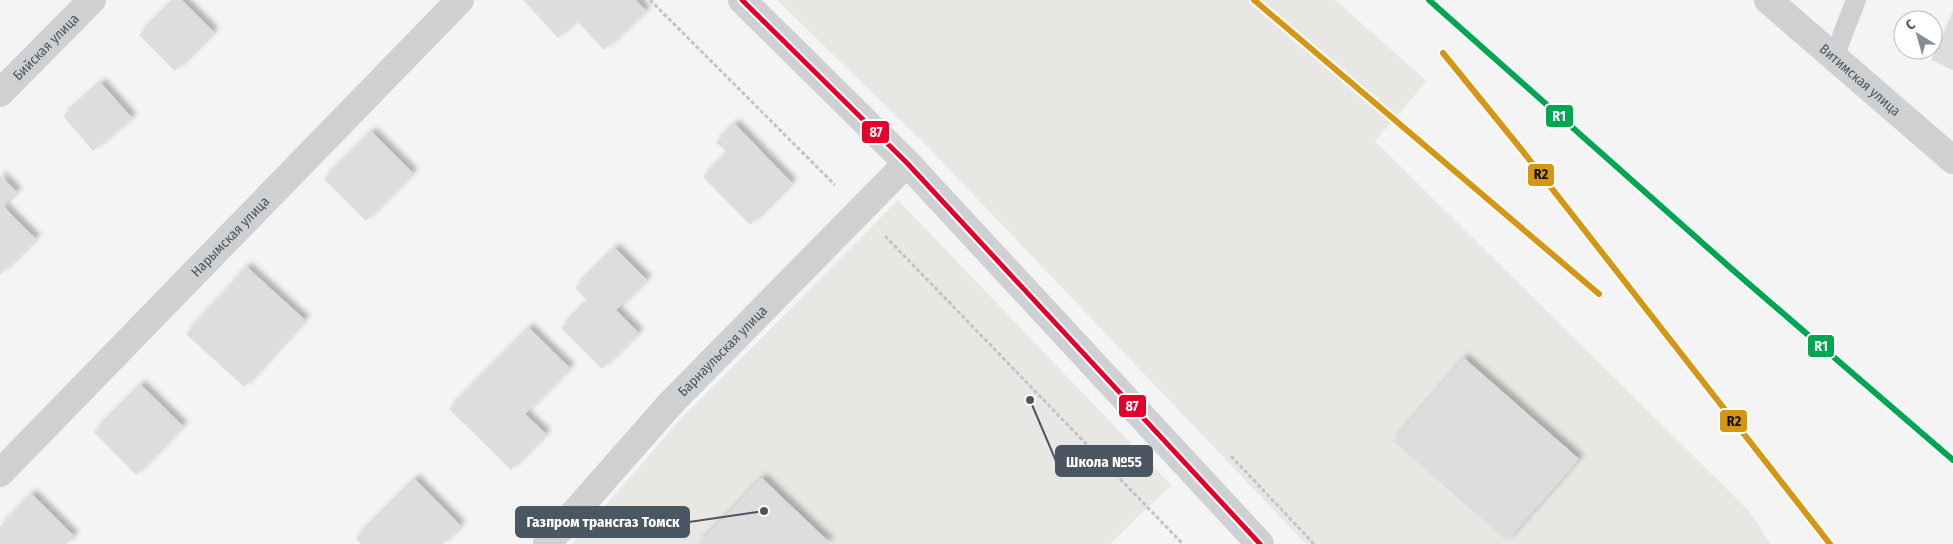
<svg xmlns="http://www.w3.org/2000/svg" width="1953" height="544" viewBox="0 0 1953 544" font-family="'Fira Sans Condensed',sans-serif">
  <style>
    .commercial { fill: #e8e7e3 }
    .building { fill: #ddddde; filter: url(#shadow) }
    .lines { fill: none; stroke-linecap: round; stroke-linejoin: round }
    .path { stroke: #bcc7c4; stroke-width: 3; stroke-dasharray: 4 2.5; stroke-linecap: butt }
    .lane { stroke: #ced0d2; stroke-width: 20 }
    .street { stroke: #ced0d2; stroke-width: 28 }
    .secondary { stroke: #ced0d4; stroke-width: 28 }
    .bus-1-casing { stroke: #fff; stroke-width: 9 }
    .bus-1 { stroke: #e4002b; stroke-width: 5 }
    .rail-1-casing { stroke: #fff; stroke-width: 10 }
    .rail-2-casing { stroke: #fff; stroke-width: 10 }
    .rail-1 { stroke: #00a651; stroke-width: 6 }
    .rail-2 { stroke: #d49613; stroke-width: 6 }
    .labels { text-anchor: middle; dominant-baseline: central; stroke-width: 4.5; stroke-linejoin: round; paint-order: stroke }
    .street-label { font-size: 14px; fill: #4a5661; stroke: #fff }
    .leader { fill: none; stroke: #4a5661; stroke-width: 2 }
    .callout-dot { fill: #4a5661; stroke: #fff; stroke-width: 2 }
    .callout { fill: #4a5661; stroke: #4a5661; stroke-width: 2 }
    .callout-label { font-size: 15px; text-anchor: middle; font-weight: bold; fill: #fff }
    .line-badge { stroke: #fff; stroke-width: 2 }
    .badge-label { font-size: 14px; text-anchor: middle; font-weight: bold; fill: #fff }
    .pale-badge-label { font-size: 14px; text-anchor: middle; font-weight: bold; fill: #111 }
  </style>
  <defs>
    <filter id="shadow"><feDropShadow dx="4.5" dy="-4.5" stdDeviation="2.5" flood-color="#0004"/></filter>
  </defs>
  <rect width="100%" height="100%" fill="#f4f4f4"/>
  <path class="commercial" d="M 777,0 L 1335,0 L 1427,81 L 1375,141 L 1747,509 L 1771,544 L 1306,544 L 928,147 Z
    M 898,200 L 1171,485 L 1110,544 L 572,544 L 678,422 Z"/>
  <path class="building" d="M 174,0 L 182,0 L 214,32 L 175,71 L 139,35 Z
    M 523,0 L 636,0 L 646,11 L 604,50 L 577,21 L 558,38 Z
    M 1953,12 L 1953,70 L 1931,60 Z
    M 101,83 L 132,118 L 93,151 L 63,116 Z
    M 735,124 L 792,183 L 750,225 L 703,177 L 728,153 L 716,142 Z
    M 372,132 L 413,173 L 366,221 L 324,179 Z
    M 0,175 L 17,192 L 3,206 L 36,239 L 0,275 Z
    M 615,248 L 647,280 L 616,310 L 639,333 L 602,369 L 561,328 L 588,301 L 575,288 Z
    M 247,267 L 305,320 L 244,387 L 186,334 Z
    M 529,328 L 570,368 L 525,414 L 546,434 L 511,470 L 449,409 Z
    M 1464,358 L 1579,459 L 1507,541 L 1393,441 Z
    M 141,385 L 183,426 L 136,475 L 94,432 Z
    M 762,478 L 831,544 L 698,544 Z
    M 415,479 L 461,526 L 443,544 L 361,544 L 356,538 Z
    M 32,494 L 74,536 L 66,544 L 0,544 L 0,527 Z"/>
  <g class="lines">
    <path class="path" d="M 650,0 L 835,185
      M 885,236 L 1183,544
      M 1231,456 L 1314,544"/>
    <path class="lane" d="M 1834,57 L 1856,0"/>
    <g class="street">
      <path id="s1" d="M 1768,0 L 1953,160"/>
      <path id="s2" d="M 0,93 L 92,0"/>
      <path id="s3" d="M 0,473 L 460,0"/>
      <path id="s4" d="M 547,544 L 670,404 L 907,163"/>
    </g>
    <path class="secondary" d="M 742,0 L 907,163 L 1260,544"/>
    <g class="bus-1-casing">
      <path id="bus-1" d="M 742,0 L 907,163 L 1260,544"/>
    </g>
    <use href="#bus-1" class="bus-1"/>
    <g class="rail-1-casing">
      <path id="rail-1" d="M 1429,0 L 1734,271 L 1953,460"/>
    </g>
    <g class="rail-2-casing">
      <path id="rail-2" d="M 1254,0 L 1599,294
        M 1443,53 L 1521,149 L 1830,544"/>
    </g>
    <use href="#rail-1" class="rail-1"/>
    <use href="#rail-2" class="rail-2"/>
  </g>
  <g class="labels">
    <g class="street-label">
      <text stroke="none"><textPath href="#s2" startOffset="65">Бийская улица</textPath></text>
      <text stroke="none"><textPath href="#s1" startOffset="122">Витимская улица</textPath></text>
      <text stroke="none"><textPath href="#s3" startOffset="330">Нарымская улица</textPath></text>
      <text stroke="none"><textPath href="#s4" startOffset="261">Барнаульская улица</textPath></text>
    </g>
  </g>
  <path class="leader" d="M1030 400L1056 461M764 511L689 522"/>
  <g class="callout-dot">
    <circle cx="1030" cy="400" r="5"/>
    <circle cx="764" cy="511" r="5"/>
  </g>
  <g class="callout">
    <rect x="1056" y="446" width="96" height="30" rx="5"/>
    <rect x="516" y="507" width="173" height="30" rx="5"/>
  </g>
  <g class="callout-label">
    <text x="1104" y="467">Школа №55</text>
    <text x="603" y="527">Газпром трансгаз Томск</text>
  </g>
  <g class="line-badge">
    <rect x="1545" y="104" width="29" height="24" rx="5" fill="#00a651"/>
    <rect x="861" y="120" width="29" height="24" rx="5" fill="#e4002b"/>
    <rect x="1527" y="163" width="28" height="24" rx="5" fill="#d49613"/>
    <rect x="1807" y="334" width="28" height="24" rx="5" fill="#00a651"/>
    <rect x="1118" y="394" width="29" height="24" rx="5" fill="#e4002b"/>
    <rect x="1719" y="409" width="29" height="24" rx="5" fill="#d49613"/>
  </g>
  <g class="badge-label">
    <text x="1559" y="121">R1</text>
    <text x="876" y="137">87</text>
    <text x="1821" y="351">R1</text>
    <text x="1132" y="411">87</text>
  </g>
  <g class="pale-badge-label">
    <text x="1541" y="179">R2</text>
    <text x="1734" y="426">R2</text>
  </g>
  <g transform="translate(1918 35) rotate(323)"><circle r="24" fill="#ffffff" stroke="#b7bbc0"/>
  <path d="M0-4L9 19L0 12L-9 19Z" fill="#868d94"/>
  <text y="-8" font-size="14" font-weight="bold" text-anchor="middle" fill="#4a5661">С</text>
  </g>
</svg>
